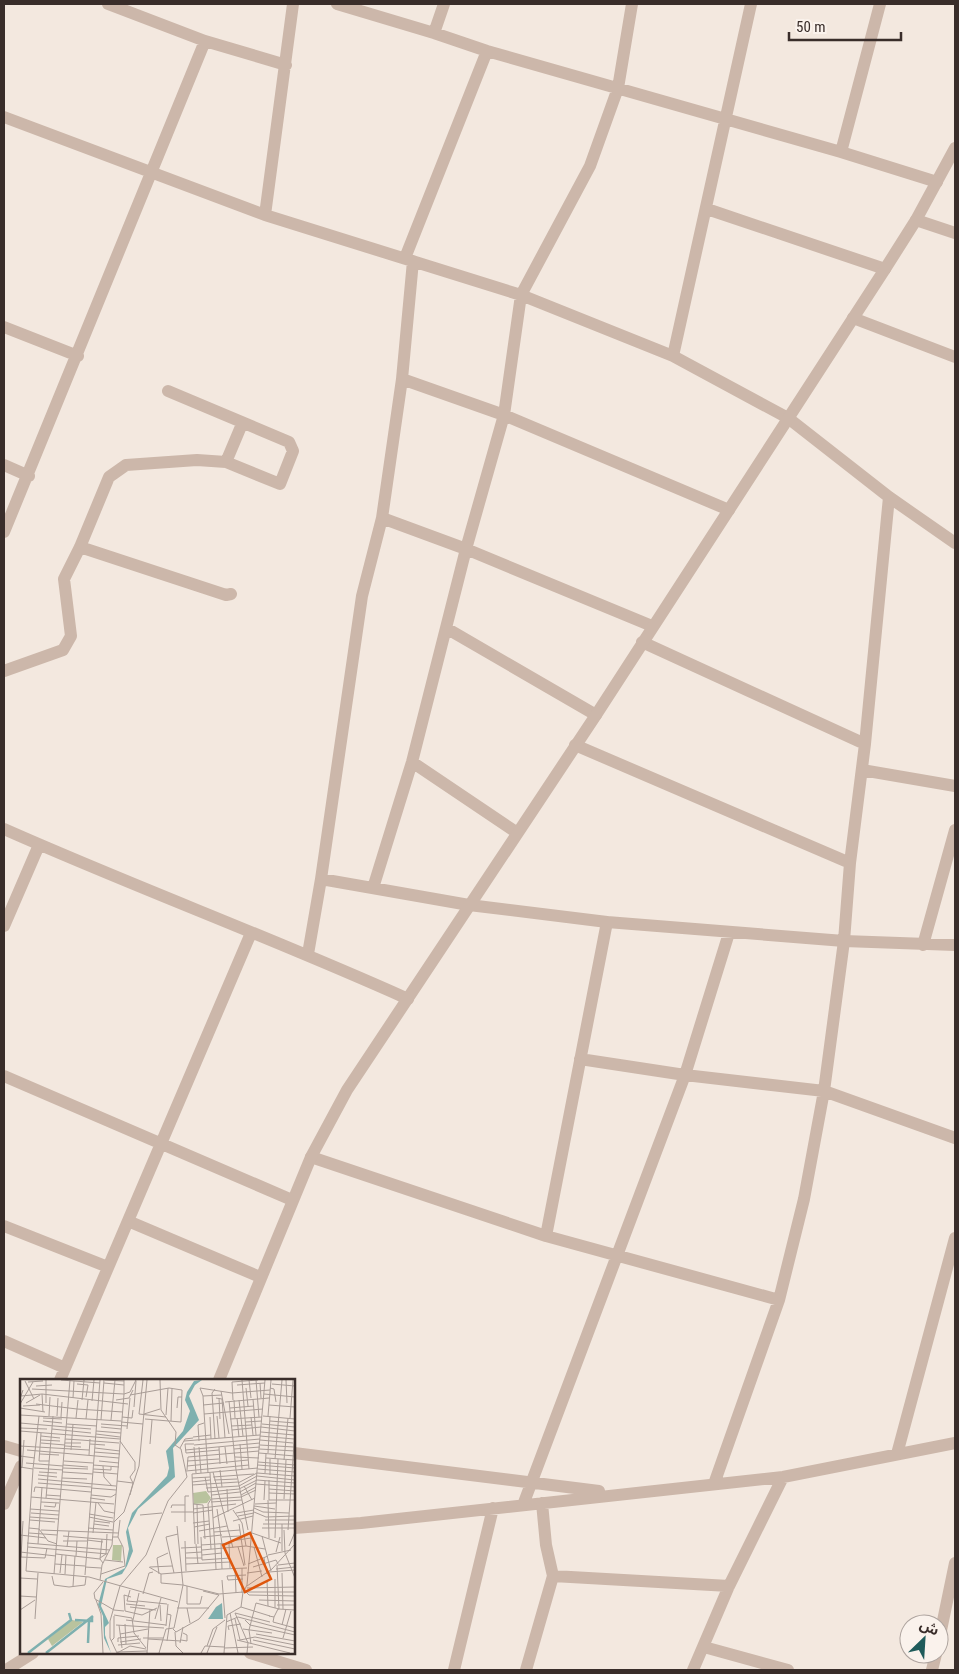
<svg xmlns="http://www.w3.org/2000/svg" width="959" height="1674" viewBox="0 0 959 1674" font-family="'Roboto Condensed','Noto Sans Arabic',sans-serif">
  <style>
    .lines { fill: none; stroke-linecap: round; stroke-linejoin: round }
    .minor { stroke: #ccb7aa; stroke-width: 12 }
    .tertiary { stroke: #ccb7aa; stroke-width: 12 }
    .inset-river { fill: none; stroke: #7eb0af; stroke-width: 2.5 }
    .inset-road { fill: none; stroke: #a99d97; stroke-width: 1 }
    .view { fill: #df570e; fill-opacity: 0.15; stroke: #df570e; stroke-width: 2.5 }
    .inset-edge { fill: none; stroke: #392d2a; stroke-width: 2.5 }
  </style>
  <rect width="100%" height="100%" fill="#f3e8df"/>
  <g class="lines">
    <path class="minor" d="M 108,4 L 205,41 L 286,65
      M 337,4 L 434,33 L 487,51 L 841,152 L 937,182
      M 434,33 L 444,4
      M 4,117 L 265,215 L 521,295 L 673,356 L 788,418 L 889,497 L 955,543
      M 841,152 L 880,4
      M 707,209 L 885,269
      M 265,215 L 293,4
      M 916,220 L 955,233
      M 405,258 L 487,51
      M 853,318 L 955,357
      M 4,327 L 78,356
      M 673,356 L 751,4
      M 402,379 L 504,415 L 729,510
      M 226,462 L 242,424
      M 4,465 L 29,476
      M 382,518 L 466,549 L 652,626
      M 4,532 L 205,41
      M 80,547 L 226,595 L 231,594
      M 446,628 L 596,715
      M 642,642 L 865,744
      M 4,671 L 63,650 L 71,636 L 64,579 L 80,547 L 109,477 L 126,465 L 197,460 L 226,462 L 280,484 L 293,451 L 289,442 L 168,391
      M 575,745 L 850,863
      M 412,762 L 516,832
      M 862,770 L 955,786
      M 4,829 C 137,888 275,939 408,999
      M 321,879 L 469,905 L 607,922 L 844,941 L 955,945
      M 373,888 L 412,762 L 466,549 L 504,415 L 521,295 L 590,166 L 618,88 L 632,4
      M 4,926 L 39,845
      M 923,945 L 955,830
      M 308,954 L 321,879 L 362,596 L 382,518 L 402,379 L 413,261
      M 580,1059 L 685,1075 L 824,1091 L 955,1138
      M 4,1076 L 292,1200
      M 311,1157 L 546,1236 L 779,1300
      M 128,1221 L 260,1277
      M 4,1226 L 108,1267
      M 546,1236 L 607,922
      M 4,1341 L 65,1368
      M 60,1380 L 251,933
      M 4,1446 L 21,1451
      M 294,1453 L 599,1491
      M 897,1454 L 955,1238
      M 714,1484 L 779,1300 L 804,1199 L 824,1091 L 844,941 L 850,863 L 865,744 L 889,497
      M 542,1503 L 546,1545 L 553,1576 L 729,1586
      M 4,1504 L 21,1466
      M 523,1505 L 685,1075 L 729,933
      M 294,1528 L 361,1523 L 783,1477 L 955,1443
      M 939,1640 L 955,1563
      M 704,1647 L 788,1670
      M 250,1653 L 306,1670
      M 454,1670 L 493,1508
      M 526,1670 L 553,1576
      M 693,1670 L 729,1586 L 783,1477
      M 932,1670 L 936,1654"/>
    <path class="tertiary" d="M 219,1380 L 311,1157 L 347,1090 L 596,715 L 885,269 L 916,220 L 955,148
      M 6,1670 L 33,1653"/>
  </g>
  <g transform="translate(20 1379)">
    <rect width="275" height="275" fill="#f3e8df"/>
    <path d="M 186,112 L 191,119 L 187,124 L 174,125 L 173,114 ZM 93,166 L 102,166 L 101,182 L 92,181 ZM 52,241 L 63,243 L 32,267 L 28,260 Z" fill="#b9c39e"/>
    <path d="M 182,1 L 175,6 L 169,17 L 179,41 L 153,69 L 155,98 L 118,130 L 108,149 L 113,172 L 107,187 L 102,195 L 87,200 L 81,227 L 89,244 L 85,248 L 85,256 L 91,274 L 84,259 L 83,237 L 78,226 L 85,200 L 105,189 L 109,170 L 106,153 L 112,134 L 147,97 L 149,89 L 146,72 L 163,52 L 170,32 L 165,21 L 167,13 L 174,2 ZM 202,224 L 203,240 L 188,240 L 196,228 Z" fill="#7eb0af"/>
    <path class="inset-river" d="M 55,241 L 72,242 L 72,238M 68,264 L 69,241M 8,274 L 51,241 L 49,234M 26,274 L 73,237"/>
    <path class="inset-road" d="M 41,1 L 80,4M 85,1 L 104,2M 123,1 L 119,35 L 146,38M 222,1 L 229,90M 229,1 L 231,19M 236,1 L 239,38M 266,1 L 267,24M 5,2 L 14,20M 8,3 L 23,2M 212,3 L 238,1M 212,3 L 213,21M 84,4 L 104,6M 240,4 L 241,19M 57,5 L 68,6 L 66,18M 252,5 L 275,7M 217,6 L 245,4M 16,7 L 32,6M 226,9 L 228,27M 250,9 L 254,10 L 256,23M 12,10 L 104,15 L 104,1M 195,10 L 192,14 L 195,60M 3,11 L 1,17 L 22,15 L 108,25M 201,12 L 209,55M 22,15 L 23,33M 244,15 L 275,18M 110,16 L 149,9 L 162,11 L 161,43 L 125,40M 183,17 L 202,16M 53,19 L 54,2M 196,19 L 202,20 L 205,59M 199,19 L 200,40M 233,20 L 236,56M 62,21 L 64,1M 96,21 L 109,19 L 113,11M 214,21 L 215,39M 219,21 L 223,57M 72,22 L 74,1M 209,22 L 216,91 L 228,151M 205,23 L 249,19M 6,24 L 20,16M 26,24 L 26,1M 0,25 L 13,3M 16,25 L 57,30 L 58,21M 183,26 L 204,24M 249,26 L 275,28M 3,27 L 20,26M 114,28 L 116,2M 0,29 L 25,33M 157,29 L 158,18 L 162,18M 210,29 L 234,27M 124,35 L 140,30M 184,35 L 243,30M 0,36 L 101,42M 146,36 L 148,9M 29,37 L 30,18M 37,37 L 38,19M 197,37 L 199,59M 243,37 L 275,40M 248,37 L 251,1M 41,38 L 42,23M 102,38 L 112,39 L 113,31M 190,38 L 191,60M 231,38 L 233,56M 23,39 L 42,40M 56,39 L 57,30 L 103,33M 217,39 L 219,58M 270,39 L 273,1M 66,40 L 68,21M 210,40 L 242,38M 81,41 L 84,1M 91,41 L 95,1M 23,42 L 42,44M 151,42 L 152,9M 250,42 L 275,44M 101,43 L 123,45M 225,43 L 242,42M 0,44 L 46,48M 47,45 L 77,47M 81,45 L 107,47M 242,45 L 275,48M 211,47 L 232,46M 46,48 L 71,50M 81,48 L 101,50M 0,49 L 27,50M 32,50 L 71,54M 107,50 L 110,19M 212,51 L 241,48 L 275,52M 0,52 L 100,60M 76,52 L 101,54M 241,53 L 274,56M 21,54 L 19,82 L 29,82M 76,55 L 100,58M 21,57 L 40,59M 240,57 L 274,60M 173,58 L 191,56M 45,60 L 61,61M 21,61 L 40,62M 61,61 L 99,64M 240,61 L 273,64M 100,62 L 115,83 L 115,91 L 110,98 L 113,104 L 110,116M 164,62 L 240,56M 179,62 L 178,46 L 184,44M 21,64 L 45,66M 45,64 L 61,64M 70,65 L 85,66M 130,65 L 132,41M 174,65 L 165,65 L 166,74 L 199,71M 220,65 L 222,90M 174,66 L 240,60M 240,66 L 274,68M 0,67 L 69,71M 45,67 L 61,68M 174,68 L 176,94M 179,68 L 181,94M 199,68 L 200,85M 205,68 L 207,85M 75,69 L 100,72M 160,69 L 165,60 L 173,59M 214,70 L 240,68M 239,70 L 275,72M 7,71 L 99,79M 51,71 L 53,45M 165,71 L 240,64M 74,73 L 100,75M 239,74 L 275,77M 248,74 L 250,37M 20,75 L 39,76M 69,76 L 70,60M 0,77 L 15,79M 215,78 L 239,79M 246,79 L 275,81M 255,80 L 262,1M 264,81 L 268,39M 44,82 L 73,84M 79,82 L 99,84M 167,82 L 199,80M 238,83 L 275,86M 6,84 L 43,87M 43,86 L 68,88M 73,86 L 99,88M 238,86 L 275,89M 83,87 L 84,98 L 92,107M 167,87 L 228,81M 0,88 L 13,90 L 6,192 L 69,198 L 158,223M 2,89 L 4,61M 14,89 L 43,91M 43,89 L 68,90M 13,90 L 19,37M 73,90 L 91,91 L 91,88M 238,90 L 275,93M 167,91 L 168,78 L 239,72M 200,91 L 202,108M 166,92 L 229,86M 19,93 L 37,94M 43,93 L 73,95M 73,93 L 98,95M 193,93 L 213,169M 188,94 L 183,17 L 180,9 L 212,14 L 250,11M 190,94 L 195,170M 245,94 L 246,74M 18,96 L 37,98M 250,96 L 250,80M 185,98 L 188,113M 193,98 L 234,95M 42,99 L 67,100M 172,99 L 190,98M 18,100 L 96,107M 194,101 L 217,100M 97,102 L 113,104M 172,103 L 190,101M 18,104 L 71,108M 218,104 L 237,94 L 275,97M 236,105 L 275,108M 172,106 L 218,103M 224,107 L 232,121M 71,109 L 96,111M 186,109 L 219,107 L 237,97 L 275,101M 207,110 L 208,133M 249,110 L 275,112M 14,113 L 15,108 L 71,113M 188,113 L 219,110 L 237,101 L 275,104M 220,113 L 236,104M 249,114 L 275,115M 26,116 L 41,117M 71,116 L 91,118 L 96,115M 192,116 L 220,113M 221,116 L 236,108M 11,118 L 94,125M 221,118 L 236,111M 26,119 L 33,37M 70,119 L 85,121M 191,120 L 188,125 L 191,170M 192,120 L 221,118M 264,120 L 266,81M 244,121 L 245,102M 248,121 L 249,159M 249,121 L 249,101M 249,121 L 275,121M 21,123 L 39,124M 191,123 L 222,121M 78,124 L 84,132 L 94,134M 173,125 L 183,126 L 185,160M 177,125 L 178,165M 235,125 L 256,124M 24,127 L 35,128 L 36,124M 234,127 L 255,130M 151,129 L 152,126 L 165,126M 234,129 L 243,133 L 269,134M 10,130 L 39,132M 173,130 L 216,125M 197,130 L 202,165M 213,131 L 222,144 L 226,167M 151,133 L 173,133M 234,133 L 246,138 L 275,137M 11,134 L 39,136M 173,134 L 193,131M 216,134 L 234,131M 69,135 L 93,139M 120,136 L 142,134M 218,137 L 234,134M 10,138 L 38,140M 69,138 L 93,143M 193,139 L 235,119M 10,141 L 35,143M 245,141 L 275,141M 74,142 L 90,144M 213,142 L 233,137M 94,143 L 104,133 L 119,87 L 127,1M 165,143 L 165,117 L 169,117M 173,144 L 189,142M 74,145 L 89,147M 219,145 L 225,186M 243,145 L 275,145M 262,145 L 262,172M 157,147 L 163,206M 174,148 L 190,145M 9,149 L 19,150 L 28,162 L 37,165M 68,149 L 93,151M 242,149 L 275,149M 21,151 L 98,154M 264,151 L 265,174 L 275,199M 268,151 L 275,51M 179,152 L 207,147M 194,153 L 220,151M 9,154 L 37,156M 73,154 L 76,123M 232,154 L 261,164M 0,156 L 26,159M 43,157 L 92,161M 242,157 L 251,192M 92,158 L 98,158 L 100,141M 181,158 L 182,181M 183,158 L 202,156M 202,158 L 220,157M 255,159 L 258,80M 82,160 L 80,180 L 83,184M 67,161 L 83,163M 43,162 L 67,162M 165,162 L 166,192M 211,162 L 231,159M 7,164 L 90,171M 18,165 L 22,108M 175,165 L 172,95 L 238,89M 176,165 L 178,185M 201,165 L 202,190 L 227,189M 209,165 L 210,189M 181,166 L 212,164M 269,167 L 275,153M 8,168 L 88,175M 47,168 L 49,152M 218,168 L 224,187M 234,168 L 242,198M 161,169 L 181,168M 195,170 L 196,190M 182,171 L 226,167 L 245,170M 0,173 L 36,177M 256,173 L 260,158M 166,174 L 182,173M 36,175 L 80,180M 182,176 L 202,174M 248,176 L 271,171M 56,177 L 57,162M 0,178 L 25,179 L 27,169M 1,178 L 3,142M 80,179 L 86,175 L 87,155M 166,179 L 182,179M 244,179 L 247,195M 85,181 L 103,183M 182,181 L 210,179M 35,185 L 65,187M 166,185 L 210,183M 228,185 L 248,177M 258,186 L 275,184M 65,188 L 81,189M 129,188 L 141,195 L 202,190M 130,188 L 152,187M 233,188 L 256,181 L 258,185M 215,189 L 216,214M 222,189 L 222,214M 256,190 L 275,188M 249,193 L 275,191M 40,194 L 42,176M 154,194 L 146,158 L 158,155M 227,194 L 242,192M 262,194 L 263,230M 34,195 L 50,1M 45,195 L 46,176M 81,195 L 105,187 L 103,168 L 98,158M 139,195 L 137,179 L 148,174M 141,195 L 141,204 L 163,206M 65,196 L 80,1M 32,197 L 34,206 L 49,208 L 65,206 L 66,198M 0,199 L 17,200M 223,200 L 208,201 L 207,197 L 226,196M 255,200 L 255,229M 80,201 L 82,186 L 92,166 L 104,15 L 110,13 L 116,1M 202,201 L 205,239M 247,202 L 248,227M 83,203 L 74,214 L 75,220 L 94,231 L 104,232M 53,207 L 55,177M 167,207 L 167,225 L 180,225 L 182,217M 227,207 L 252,190 L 275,165M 227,209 L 275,208M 110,211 L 107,222 L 118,223M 183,212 L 199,216M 224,213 L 275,213M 226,213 L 229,216 L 275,217M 223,214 L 227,206 L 245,1M 123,215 L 129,194 L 133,193M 0,217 L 16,218M 111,218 L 104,216 L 105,232 L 122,236 L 137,229M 76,221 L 81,235 L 83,274M 239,221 L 275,222M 118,222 L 147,225M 106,225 L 125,227M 140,226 L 141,242M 257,226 L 275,226M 110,228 L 136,231M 157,229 L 189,229M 167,229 L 170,244M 0,231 L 15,221M 210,234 L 218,274M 215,234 L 228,264 L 227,274M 215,234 L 250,243M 147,235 L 151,236 L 147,262M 94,236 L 112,239 L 114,254 L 126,269M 249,237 L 254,238 L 258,230 L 275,231M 254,238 L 253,243 L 275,249M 15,240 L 18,194M 135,240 L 141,219M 215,240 L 220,261M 106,241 L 146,246M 113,241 L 119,214M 225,241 L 230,246 L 275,256M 206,243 L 218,238 L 275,253M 105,245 L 106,265M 96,246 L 144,249M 99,246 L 102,269M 262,246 L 266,230M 146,247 L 148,225M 153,250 L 156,253 L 179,240 L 199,216M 223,250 L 252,254M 209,251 L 208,247 L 221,245M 155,253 L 156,267 L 163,274M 100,255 L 128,250M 236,255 L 275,262M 123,259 L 143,259M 263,259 L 271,232M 128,260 L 130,230M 161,261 L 167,262 L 167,256 L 163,254M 217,261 L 270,274M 220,261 L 235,258 L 275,266M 233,261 L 275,270M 91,262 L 94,259 L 94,237M 98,263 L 98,259 L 119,257M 100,263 L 121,260M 160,264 L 163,248M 231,265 L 229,251 L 236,224 L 259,230 L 257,186M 98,266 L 120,264M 187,267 L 193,250 L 205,241M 204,269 L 233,268M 97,273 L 127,272M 97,274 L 90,259 L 90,242 L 100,207 L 126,176 L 148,122 L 167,98 L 161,70 L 155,66 L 156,53 L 141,31 L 140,1M 97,274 L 110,267 L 126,270M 127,274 L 128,260 L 161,262M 139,274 L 146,250 L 154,249 L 163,206 L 199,215 L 223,213 L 221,228M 181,274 L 185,267 L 204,268M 187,274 L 197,248M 204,274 L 207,236 L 221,228 L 250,237"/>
    <path class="view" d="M 230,154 L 251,200 L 225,213 L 203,166 Z"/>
    <rect width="275" height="275" class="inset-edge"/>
  </g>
  <rect width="959" height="1674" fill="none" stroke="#392d2a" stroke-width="10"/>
  <g transform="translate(924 1639) rotate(25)"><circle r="24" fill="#faf2ec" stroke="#ada39e"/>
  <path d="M0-4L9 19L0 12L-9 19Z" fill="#1f5b5a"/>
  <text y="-8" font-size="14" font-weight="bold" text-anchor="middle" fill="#392d2a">ش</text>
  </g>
  <path d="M789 32v8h112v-8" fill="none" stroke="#392d2a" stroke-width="2.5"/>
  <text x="796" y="32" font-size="15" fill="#392d2a" stroke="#faf2ec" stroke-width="4" paint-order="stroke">50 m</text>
</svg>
